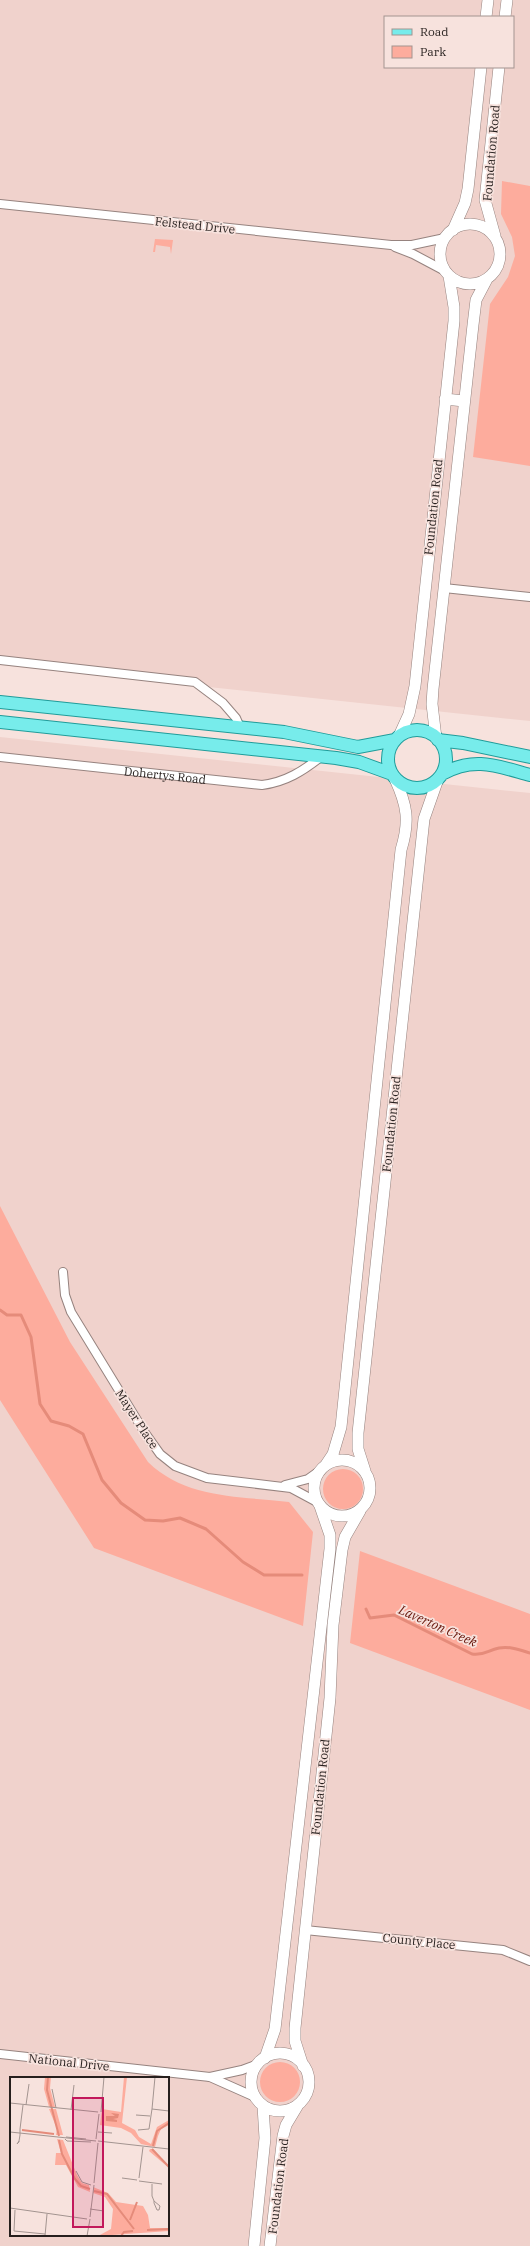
<svg xmlns="http://www.w3.org/2000/svg" width="530" height="2246" viewBox="0 0 530 2246" font-family="'IBM Plex Serif',serif">
  <style>
    .built { fill: #f0d2cc; fill-rule: evenodd }
    .green { fill: #fdac9d }
    .lines { fill: none; stroke-linecap: round; stroke-linejoin: round }
    .stream { stroke: #e58b7a; stroke-width: 3 }
    .street-casing { stroke: #96837f; stroke-width: 10 }
    .secondary-casing { stroke: #96837f; stroke-width: 12 }
    .primary-casing { stroke: #209c9a; stroke-width: 14 }
    .street { stroke: #fff; stroke-width: 8 }
    .secondary { stroke: #fff; stroke-width: 11 }
    .primary { stroke: #77eceb; stroke-width: 12 }
    .labels { text-anchor: middle; dominant-baseline: central; stroke-width: 3.5; stroke-linejoin: round; paint-order: stroke }
    .street-label { font-size: 12px; fill: #261f1d; stroke: #f7e2dd }
    .water-label { font-size: 13px; font-style: italic; fill: #69180d; stroke: #f7e2dd }
    .inset-river { fill: none; stroke: #e58b7a; stroke-width: 2 }
    .inset-road { fill: none; stroke: #a39490; stroke-width: 1 }
    .view { fill: #c2185b; fill-opacity: 0.15; stroke: #c2185b; stroke-width: 2 }
    .inset-edge { fill: none; stroke: #261f1d; stroke-width: 2 }
  </style>
  <rect width="100%" height="100%" fill="#f7e2dd"/>
  <path class="built" d="M 0,0 L 530,0 L 530,721 L 0,665 ZM 385,17 L 513,17 L 513,67 L 385,67 Z
    M 0,737 L 530,793 L 530,2246 L 0,2246 ZM 11,2078 L 168,2078 L 168,2235 L 11,2235 Z"/>
  <path class="green" d="M 502,181 L 530,186 L 530,466 L 473,457 L 490,304 L 508,277 L 515,256 L 512,237 L 501,214 Z
    M 155,239 L 173,240 L 171,254 L 170,247 L 156,245 L 155,252 L 153,252 Z
    M 0,1206 L 70,1342 L 148,1462 C 186,1499 239,1496 289,1502 L 313,1532 L 303,1626 L 94,1548 L 0,1400 Z
    M323 1489a20 20 0 1 1 40 0a20 20 0 1 1-40 0Z
    M 360,1551 L 530,1614 L 530,1710 L 350,1643 Z
    M260 2082a20 20 0 1 1 40 0a20 20 0 1 1-40 0Z"/>
  <g class="lines">
    <path class="stream" d="M 0,1310 L 7,1315 L 21,1315 L 31,1337 L 40,1404 L 51,1421 L 69,1426 L 83,1434 L 102,1480 L 121,1503 L 145,1520 L 163,1521 L 180,1518 L 206,1529 L 243,1562 L 264,1575 L 302,1575
      M 366,1609 L 370,1618 L 394,1615 L 472,1654 C 484,1656 488,1650 499,1648 C 510,1646 520,1650 530,1653"/>
    <g class="street-casing">
      <g id="street">
        <path d="M 0,204 L 391,245 L 412,245 L 445,238"/>
        <path d="M 395,247 L 413,254 L 445,271"/>
        <path d="M 444,588 L 530,597"/>
        <path d="M 0,660 L 195,682 L 223,703 L 236,718 L 240,727"/>
        <path id="s1" d="M 0,757 L 262,785 C 286,782 303,771 322,756"/>
        <path d="M 63,1272 L 65,1295 L 71,1312 L 145,1433 L 160,1454 L 175,1466 L 207,1478 L 291,1488 L 317,1502"/>
        <path d="M 285,1485 L 308,1479 L 322,1469"/>
        <path d="M 305,1930 L 503,1950 L 530,1961"/>
        <path d="M 0,2054 L 210,2077 L 255,2097"/>
        <path d="M 210,2077 L 242,2070 L 258,2064"/>
      </g>
    </g>
    <g class="secondary-casing">
      <path id="secondary" d="M 486,17 L 488,0
        M 505,17 L 507,0
        M440 254a30 30 0 1 1 60 0a30 30 0 1 1-60 0Z
        M 453,230 L 465,203 L 468,189 L 481,67
        M 495,236 L 485,200 L 499,67
        M 445,399 L 464,401
        M 399,736 L 409,714 L 415,686 L 454,321 L 454,307 L 449,276
        M 436,738 L 432,704 L 433,689 L 473,325 L 476,300 L 487,279
        M314 1488a28 28 0 1 1 56 0a28 28 0 1 1-56 0Z
        M 325,1466 L 333,1454 L 341,1427 L 401,850 C 410,821 407,805 395,779
        M 365,1471 L 358,1449 L 358,1433 L 424,819 L 438,779
        M251 2082a29 29 0 1 1 58 0a29 29 0 1 1-58 0Z
        M 265,2058 L 275,2029 L 330,1549 L 330,1535 L 320,1506
        M 303,2066 L 295,2041 L 295,2028 L 330,1698 L 333,1625 L 342,1550 L 345,1537 L 360,1511
        M 254,2246 L 265,2138 L 263,2106
        M 270,2246 L 283,2136 L 286,2125 L 298,2105"/>
    </g>
    <g class="primary-casing">
      <path id="primary" d="M 0,702 L 284,732 L 358,747 L 395,740
        M 0,722 L 336,758 L 359,762 L 392,774
        M388 759a29 29 0 1 1 58 0a29 29 0 1 1-58 0Z
        M 438,740 L 463,743 L 530,757
        M 442,774 C 474,756 497,766 530,775"/>
    </g>
    <use href="#street" class="street"/>
    <use href="#secondary" class="secondary"/>
    <use href="#primary" class="primary"/>
  </g>
  <g class="labels">
    <g class="street-label">
      <text transform="translate(491 153) rotate(-85)">Foundation Road</text>
      <text transform="translate(195 225) rotate(6)">Felstead Drive</text>
      <text transform="translate(433 507) rotate(-84)">Foundation Road</text>
      <text stroke="none"><textPath href="#s1" startOffset="166">Dohertys Road</textPath></text>
      <text transform="translate(391 1124) rotate(-84)">Foundation Road</text>
      <text transform="translate(137 1419) rotate(57)">Mayer Place</text>
      <text transform="translate(320 1787) rotate(-84)">Foundation Road</text>
      <text transform="translate(419 1941) rotate(6)">County Place</text>
      <text transform="translate(69 2062) rotate(6)">National Drive</text>
      <text transform="translate(278 2186) rotate(-83)">Foundation Road</text>
    </g>
    <g class="water-label">
      <text transform="translate(438 1626) rotate(24)">Laverton Creek</text>
    </g>
  </g>
  <g transform="translate(10 2077)">
    <rect width="159" height="159" fill="#f7e2dd"/>
    <path d="M 35,0 L 41,0 L 40,11 L 45,30 L 39,30 L 34,12 ZM 114,0 L 117,0 L 112,46 L 125,53 L 129,60 L 141,67 L 147,50 L 159,43 L 159,48 L 151,52 L 148,59 L 145,70 L 131,67 L 121,56 L 111,51 L 90,48 L 92,32 L 111,35 ZM 39,32 L 46,32 L 53,58 L 46,58 L 47,52 ZM 47,62 L 53,63 L 67,98 L 72,106 L 79,108 L 80,115 L 68,110 L 56,88 L 45,88 L 46,76 L 51,76 ZM 140,72 L 143,72 L 159,91 L 139,74 ZM 83,110 L 98,116 L 106,125 L 133,129 L 138,138 L 140,151 L 159,151 L 159,154 L 88,159 L 101,152 L 103,132 L 95,120 L 83,116 Z" fill="#fdac9d"/>
    <path d="M 101,36 L 109,37 L 108,41 L 103,42 L 107,43 L 107,45 L 96,44 L 96,39 L 105,39 Z" fill="#e58b7a"/>
    <path class="inset-river" d="M 38,0 L 37,13 L 49,59M 12,53 L 44,57M 49,63 L 52,77 L 65,102 L 71,109 L 80,112M 143,69 L 147,54 L 159,46M 142,72 L 159,90M 84,114 L 97,117 L 124,152M 120,143 L 127,125M 137,153 L 159,152M 111,159 L 114,155 L 123,154"/>
    <path class="inset-road" d="M 145,0 L 142,32 L 159,34M 42,12 L 46,31M 0,26 L 88,35M 16,28 L 19,7M 61,33 L 64,8M 91,35 L 94,0M 126,38 L 140,39M 128,53 L 139,52 L 142,32M 0,55 L 86,64M 88,55 L 102,56M 56,60 L 76,62M 55,62 L 57,64 L 81,65M 86,62 L 89,37M 9,64 L 7,67 L 9,65 L 9,64 L 10,58 L 10,52 L 13,28M 88,64 L 159,72M 66,94 L 72,105 L 81,108M 112,101 L 127,103M 129,101 L 133,70M 129,104 L 152,107M 84,106 L 88,66M 142,107 L 142,119 L 144,124 L 144,126 L 147,133 L 149,133 L 150,129 L 144,124M 0,131 L 77,142M 80,132 L 94,134M 5,133 L 4,154 L 35,157M 80,140 L 84,108M 35,159 L 37,137M 77,159 L 80,142"/>
    <path class="view" d="M 63,21 L 93,21 L 93,150 L 63,150 Z"/>
    <rect width="159" height="159" class="inset-edge"/>
  </g>
  <rect x="384" y="16" width="130" height="52" fill="#f7e2dd" stroke="#a39490"/>
  <rect x="392" y="29" width="20" height="6" fill="#77eceb" stroke="#a39490"/>
  <text x="420" y="36" font-size="12" fill="#261f1d">Road</text>
  <rect x="392" y="46" width="20" height="12" fill="#fdac9d" stroke="#a39490"/>
  <text x="420" y="56" font-size="12" fill="#261f1d">Park</text>
</svg>
